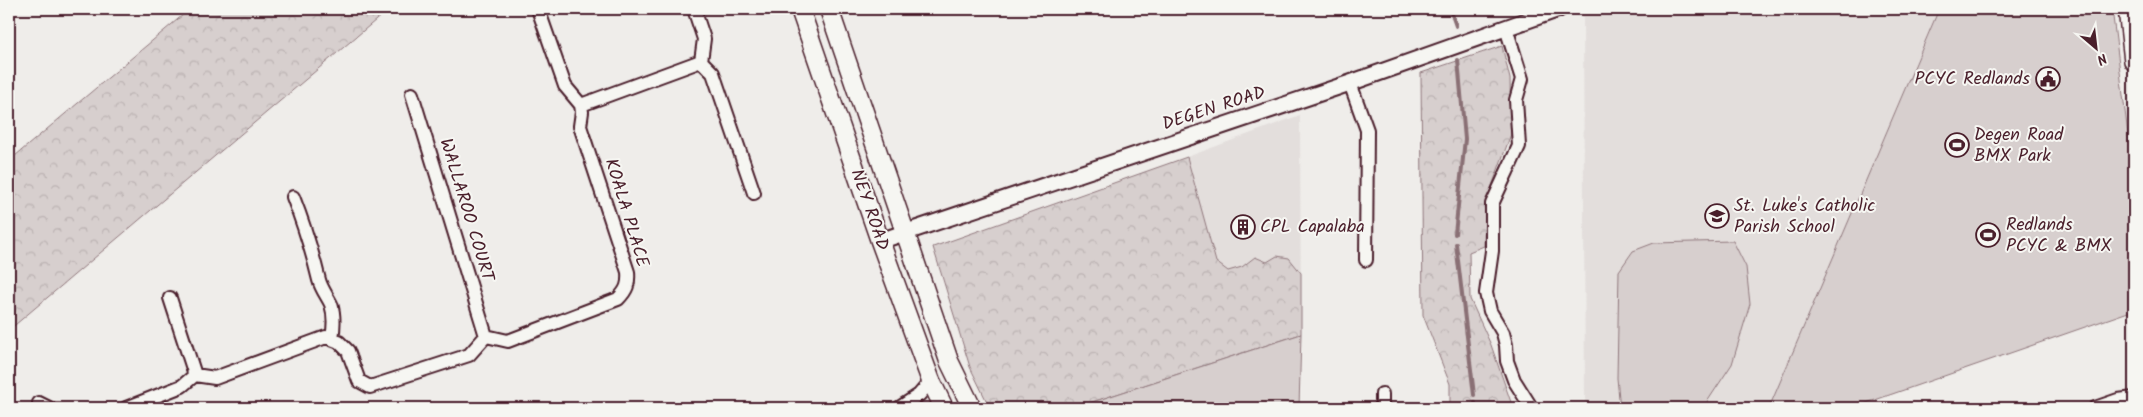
<svg xmlns="http://www.w3.org/2000/svg" width="2143" height="417" viewBox="0 0 2143 417" font-family="Kalam,sans-serif">
  <style>
    .built { fill: #e3dedc }
    .forest { fill: url(#forest-crowns); stroke: #90777c }
    .pitch { fill: #d7cfce; stroke: #90777c }
    .lines { fill: none; stroke-linecap: round; stroke-linejoin: round }
    .stream { stroke: #8a6f74; stroke-width: 4 }
    .minor-casing { stroke: #4a1f2b; stroke-width: 16 }
    .tertiary-casing { stroke: #4a1f2b; stroke-width: 19 }
    .secondary-casing { stroke: #4a1f2b; stroke-width: 21 }
    .primary-casing { stroke: #4a1f2b; stroke-width: 22 }
    .minor { stroke: #f6f6f2; stroke-width: 12 }
    .tertiary { stroke: #f6f6f2; stroke-width: 15 }
    .secondary { stroke: #f6f6f2; stroke-width: 18 }
    .primary { stroke: #f6f6f2; stroke-width: 19 }
    .labels { text-anchor: middle; dominant-baseline: central; stroke-width: 4; stroke-linejoin: round; paint-order: stroke }
    .poi-label { font-size: 18px; fill: #4a1f2b; stroke: #f6f6f2; text-anchor: start }
    .street-label { font-size: 18px; fill: #4a1f2b; stroke: #f6f6f2 }
  </style>
  <defs>
    <pattern id="forest-crowns" width="20" height="18" patternUnits="userSpaceOnUse" patternTransform="scale(1.25)"><rect width="20" height="18" fill="#d7cfce"/><path d="M2 6a3 3 0 1 1 6 0M12 15a3 3 0 1 1 6 0" fill="none" stroke="#bab1b1"/></pattern>
  </defs>
  <rect width="100%" height="100%" fill="#efedea"/>
  <filter id="ink" filterUnits="userSpaceOnUse"><feTurbulence type="fractalNoise" baseFrequency=".02" numOctaves="2"/><feDisplacementMap in="SourceGraphic" scale="10" xChannelSelector="R" yChannelSelector="G"/><feConvolveMatrix kernelMatrix="1 2 1 2 8 2 1 2 1" color-interpolation-filters="sRGB"/></filter>
  <g filter="url(#ink)">
    <path class="built" d="M 1603,9 L 1939,9 L 1769,408 L 1585,408 L 1583,15 Z
      M 1300,115 L 1301,334 L 1216,362 L 1187,157 Z"/>
    <path class="forest" d="M 190,9 L 389,9 L 9,330 L 9,161 Z
      M 1502,46 L 1510,79 L 1511,134 L 1485,205 L 1484,246 L 1469,252 L 1470,299 L 1491,345 L 1513,408 L 1450,408 L 1450,384 L 1423,315 L 1421,73 Z
      M 1187,157 L 1216,262 L 1228,271 L 1242,267 L 1255,257 L 1267,262 L 1277,256 L 1289,258 L 1301,273 L 1301,334 L 1074,408 L 990,408 L 970,367 L 933,247 Z"/>
    <path class="pitch" d="M 1939,9 L 2112,9 L 2130,150 L 2134,160 L 2134,310 L 1852,408 L 1769,408 Z
      M 1733,241 L 1746,267 L 1750,304 L 1732,364 L 1703,408 L 1620,408 L 1617,378 L 1619,271 L 1633,251 L 1654,243 Z
      M 1301,334 L 1299,408 L 1074,408 Z"/>
    <g class="lines">
      <path class="stream" d="M 1450,9 L 1456,26
        M 1455,234 L 1465,139 L 1458,60
        M 1456,244 L 1474,395
        M 1475,403 L 1476,408"/>
      <g class="minor-casing">
        <path id="minor" d="M 694,9 L 704,39 L 701,61
          M 1506,28 L 1522,79 L 1516,100 L 1519,146 L 1492,204 L 1492,251 L 1486,293 L 1490,311 L 1503,333 L 1506,345 L 1507,361 L 1514,380 L 1531,407
          M 1350,83 L 1367,130 L 1366,260
          M 412,94 L 486,336
          M 581,105 L 701,61 L 713,73 L 754,193
          M 293,197 C 304,225 312,251 319,280 C 321,288 327,296 331,304 C 335,316 334,327 332,339
          M 170,298 L 195,375
          M 39,403 L 49,408
          M 126,408 L 182,386 L 195,375 L 215,378 L 326,337 L 339,342 L 348,351 L 359,381 L 370,387 L 469,355 L 486,336 L 508,341 L 618,299 C 627,290 629,284 628,272 L 580,126 L 582,112 L 581,105 L 565,86 L 538,9
          M 899,408 L 919,395 L 931,381
          M 1382,408 L 1382,394
          M 2095,408 L 2118,400 L 2134,398"/>
      </g>
      <g class="tertiary-casing">
        <path id="tertiary" d="M 880,241 L 1350,83 L 1559,9"/>
      </g>
      <g class="secondary-casing">
        <path id="secondary" d="M 800,9 L 880,241 L 931,381 L 944,408
          M 829,9 L 949,361 L 972,408"/>
      </g>
      <g class="primary-casing">
        <path id="primary" d="M 2128,9 L 2134,61"/>
      </g>
      <use href="#minor" class="minor"/>
      <use href="#tertiary" class="tertiary"/>
      <use href="#secondary" class="secondary"/>
      <use href="#primary" class="primary"/>
    </g>
  </g>
  <defs>
    <g id="civic-ring" transform="scale(1.25)"><circle r="9.5" fill="#f6f6f2" stroke="#4a1f2b" stroke-width="1.5"/><path d="M-.6-6.5H3V-4.5H.6V-3L4-1V1h2V6H-6V1h2V-1L-.6-3ZM-1.2 2.5V6h2.4V2.5Z" fill="#4a1f2b"/></g>
    <g id="stadium-ring" transform="scale(1.25)"><circle r="9.5" fill="#f6f6f2" stroke="#4a1f2b" stroke-width="1.5"/><path d="M0-5a6.5 5 0 1 0 0 10a6.5 5 0 1 0 0-10ZM-3.5-1.8h7v3.6h-7Z" fill="#4a1f2b"/></g>
    <g id="school-ring" transform="scale(1.25)"><circle r="9.5" fill="#f6f6f2" stroke="#4a1f2b" stroke-width="1.5"/><path d="M0-5L7-2L0 1L-7-2ZM-4 1L0 2.5L4 1V4Q0 6-4 4Z" fill="#4a1f2b"/></g>
    <g id="building-ring" transform="scale(1.25)"><circle r="9.5" fill="#f6f6f2" stroke="#4a1f2b" stroke-width="1.5"/><path d="M-4-6H4V6H1V3H-1V6H-4ZM-2.5-4.3h1.7v1.8h-1.7ZM.8-4.3h1.7v1.8H.8ZM-2.5-1h1.7V.8h-1.7ZM.8-1h1.7V.8H.8Z" fill="#4a1f2b"/></g>
  </defs>
  <g fill-rule="evenodd">
    <use href="#civic-ring" x="2048" y="79"/>
    <use href="#stadium-ring" x="1957" y="145"/>
    <use href="#school-ring" x="1717" y="216"/>
    <use href="#building-ring" x="1243" y="227"/>
    <use href="#stadium-ring" x="1988" y="235"/>
  </g>
  <g class="labels">
    <g class="poi-label">
      <text x="2030" y="79" text-anchor="end">PCYC Redlands</text>
      <text x="1974" y="135">Degen Road<tspan x="1974" dy="21">BMX Park</tspan></text>
      <text x="1734" y="206">St. Luke's Catholic<tspan x="1734" dy="21">Parish School</tspan></text>
      <text x="2006" y="225">Redlands<tspan x="2006" dy="21">PCYC &amp; BMX</tspan></text>
      <text x="1260" y="227">CPL Capalaba</text>
    </g>
    <g class="street-label">
      <text transform="translate(1214 109) rotate(-18)">DEGEN ROAD</text>
      <text transform="translate(466 210) rotate(73)">WALLAROO COURT</text>
      <text transform="translate(869 210) rotate(71)">NEY ROAD</text>
      <text transform="translate(626 213) rotate(73)">KOALA PLACE</text>
    </g>
  </g>
  <rect width="2143" height="417" fill="none" stroke="#f6f6f2" stroke-width="30"/>
  <rect x="15" y="15" width="2113" height="387" fill="none" stroke="#4a1f2b" stroke-width="2" filter="url(#ink)"/>
  <g transform="translate(2096 48) rotate(152)" stroke="#f6f6f2" stroke-width="4" paint-order="stroke">
  <path d="M0-4L9 19L0 12L-9 19Z" fill="#4a1f2b"/>
  <text y="-8" font-size="14" font-weight="bold" text-anchor="middle" fill="#4a1f2b">N</text>
  </g>
</svg>
